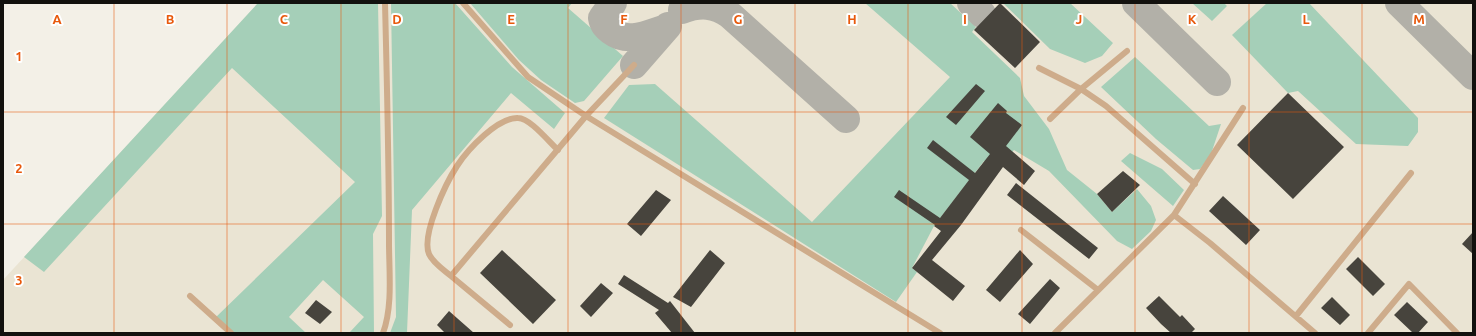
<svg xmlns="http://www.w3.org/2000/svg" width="1476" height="336" viewBox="0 0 1476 336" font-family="Ubuntu,sans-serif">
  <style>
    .built { fill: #eae4d3 }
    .green { fill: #a5cfb8 }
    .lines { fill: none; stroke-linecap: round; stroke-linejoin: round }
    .taxiway { stroke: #b2b0a8; stroke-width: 28 }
    .building { fill: #47443d }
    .lane { stroke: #ceac8b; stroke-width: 6 }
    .grid { fill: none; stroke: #e8590c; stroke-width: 1; stroke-opacity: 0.55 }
    .grid-label { font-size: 13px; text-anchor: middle; font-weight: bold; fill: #e8590c; stroke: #fff; stroke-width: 4; stroke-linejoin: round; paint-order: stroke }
  </style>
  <rect width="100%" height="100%" fill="#f3f0e7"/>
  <path class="built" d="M 258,3 L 1473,3 L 1473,333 L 3,333 L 3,280 Z"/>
  <path class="green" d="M 258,3 L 378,3 L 382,216 L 373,234 L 374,333 L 349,333 L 364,317 L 323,280 L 289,317 L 306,333 L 232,333 L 215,318 L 355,182 L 232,68 L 44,272 L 24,257 Z
    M 391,3 L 455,3 L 512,67 L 565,113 L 554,129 L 511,93 L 412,210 L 407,333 L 390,333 L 396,317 Z
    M 470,3 L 572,3 L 568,8 L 623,56 L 584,101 L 575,103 L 541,80 L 519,60 Z
    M 865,3 L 950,3 L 976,27 L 972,32 L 1020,78 L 1024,96 L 1049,129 L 1067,170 L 1097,194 L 1112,212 L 1137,189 L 1151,206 L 1156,220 L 1151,231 L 1132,249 L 1117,241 L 1049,171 L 1014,150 L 996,169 L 984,161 L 934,226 L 912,268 L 917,272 L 896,302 L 604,118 L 629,85 L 655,84 L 812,222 L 950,77 Z
    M 1003,3 L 1070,3 L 1113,43 L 1102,56 L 1085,63 L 1050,49 Z
    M 1192,3 L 1224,3 L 1227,6 L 1212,21 Z
    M 1267,3 L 1309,3 L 1418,118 L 1418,132 L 1408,146 L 1356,144 L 1298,91 L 1288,93 L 1232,35 Z
    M 1135,57 L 1209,126 L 1221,124 L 1211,154 L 1200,169 L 1193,170 L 1156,139 L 1101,87 Z
    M 1130,153 L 1162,169 L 1184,190 L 1173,206 L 1121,161 Z"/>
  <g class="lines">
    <path class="taxiway" d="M 613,3 L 602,18 C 603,24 606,27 611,31 C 628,44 647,34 666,28
      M 971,3 L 982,14
      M 1136,3 L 1217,82
      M 1399,3 L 1473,76
      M 682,10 C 700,3 715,4 730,15 L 846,119
      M 634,65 L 668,26"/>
  </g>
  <path class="building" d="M 1000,3 L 1040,42 L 1015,68 L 974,30 Z
    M 976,84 L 985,91 L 956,125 L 946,117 Z
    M 1288,93 L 1344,147 L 1293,199 L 1237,145 Z
    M 998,103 L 1007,111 L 1006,113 L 1022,125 L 1006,146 L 1035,171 L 1024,185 L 1003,167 L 961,225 L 932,260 L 965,286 L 953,301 L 912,268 L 941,231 L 934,226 L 935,225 L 894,197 L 899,190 L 940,218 L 969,180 L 927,148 L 933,140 L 975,173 L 990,154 L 970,137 Z
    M 1123,171 L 1140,185 L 1112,212 L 1097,194 Z
    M 1016,183 L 1098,248 L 1089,259 L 1007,195 Z
    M 656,190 L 671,200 L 641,236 L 627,224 Z
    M 1223,196 L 1260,230 L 1246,245 L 1209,211 Z
    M 1473,232 L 1473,254 L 1462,244 Z
    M 502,250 L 556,300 L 533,324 L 480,273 Z
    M 710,250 L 725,263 L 691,307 L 673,297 Z
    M 1020,250 L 1033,264 L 1000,302 L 986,290 Z
    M 1358,257 L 1385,284 L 1373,296 L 1346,269 Z
    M 624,275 L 668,303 L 670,301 L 695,333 L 672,333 L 655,313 L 659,310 L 618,284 Z
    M 1050,279 L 1060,288 L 1030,324 L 1018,314 Z
    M 601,283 L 613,293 L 591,317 L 580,306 Z
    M 1159,296 L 1180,317 L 1182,315 L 1195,329 L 1191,333 L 1171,333 L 1161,324 L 1146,308 Z
    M 1332,297 L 1350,315 L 1340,325 L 1321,308 Z
    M 316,300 L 332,312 L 320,324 L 305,313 Z
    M 1407,302 L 1428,322 L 1418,333 L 1413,333 L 1394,315 Z
    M 449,311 L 474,333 L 445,333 L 437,325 Z"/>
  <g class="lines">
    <path class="lane" d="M 463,3 L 528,77 L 586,116 L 940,333
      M 1039,68 L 1081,89 L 1106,106 L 1195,184
      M 1050,119 L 1081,89 L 1127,51
      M 1174,215 L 1243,108
      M 1021,230 L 1098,290
      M 451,276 C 444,270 433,263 429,254 C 421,235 446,183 457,166 C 468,149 498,117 518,118 C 530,118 549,142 558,150
      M 190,296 L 231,333
      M 1296,316 L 1411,173
      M 510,325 L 451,276 L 586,116 L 634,65
      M 383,333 C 393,306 389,271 389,243 C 389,163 387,83 385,3
      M 1055,333 L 1174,215 L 1210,243 L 1315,333
      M 1368,333 L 1409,284 L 1457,333"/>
  </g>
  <path class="grid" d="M 114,3 L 114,333M 227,3 L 227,333M 341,3 L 341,333M 454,3 L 454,333M 568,3 L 568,333M 681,3 L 681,333M 795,3 L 795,333M 908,3 L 908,333M 1022,3 L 1022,333M 1135,3 L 1135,333M 1249,3 L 1249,333M 1362,3 L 1362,333M 3,112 L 1473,112M 3,224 L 1473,224"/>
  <g class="grid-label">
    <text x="57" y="24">A</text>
    <text x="170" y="24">B</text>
    <text x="284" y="24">C</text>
    <text x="397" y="24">D</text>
    <text x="511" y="24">E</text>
    <text x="624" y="24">F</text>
    <text x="738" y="24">G</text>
    <text x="852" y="24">H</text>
    <text x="965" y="24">I</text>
    <text x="1079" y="24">J</text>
    <text x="1192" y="24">K</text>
    <text x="1306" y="24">L</text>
    <text x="1419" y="24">M</text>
    <text x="19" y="61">1</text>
    <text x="19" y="173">2</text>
    <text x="19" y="285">3</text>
  </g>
  <rect width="1476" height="336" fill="none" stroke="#12110e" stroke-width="8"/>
</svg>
